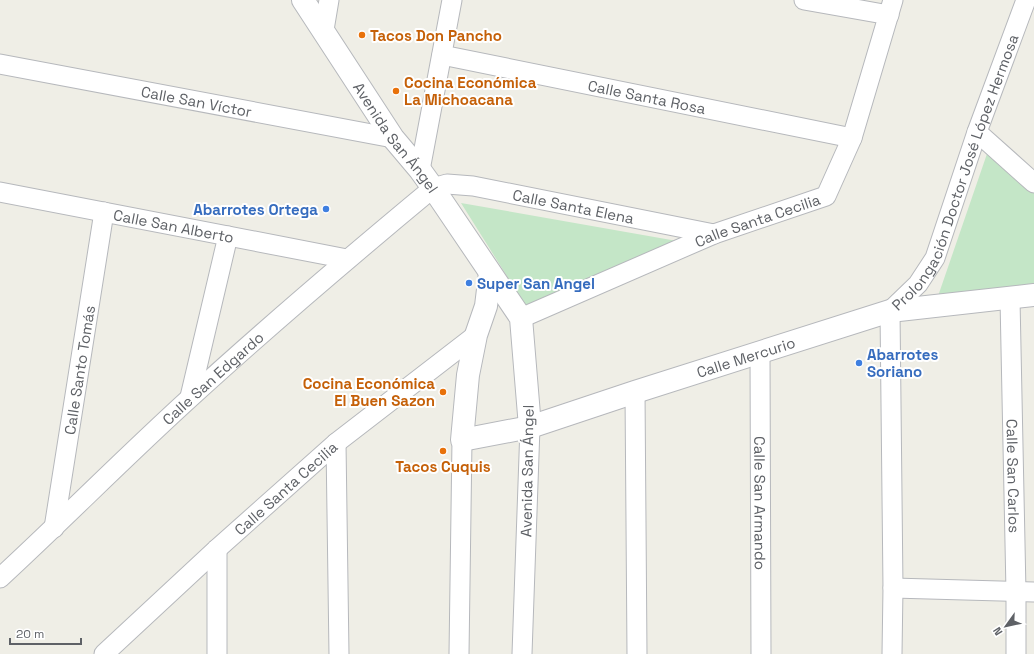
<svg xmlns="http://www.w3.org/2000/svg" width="1034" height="654" viewBox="0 0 1034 654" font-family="'Space Grotesk',sans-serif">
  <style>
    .green { fill: #c4e6c7 }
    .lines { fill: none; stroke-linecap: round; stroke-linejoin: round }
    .minor-casing { stroke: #b6b8bc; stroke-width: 21 }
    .tertiary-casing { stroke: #b6b8bc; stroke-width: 24 }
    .minor { stroke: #fff; stroke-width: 19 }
    .tertiary { stroke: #fff; stroke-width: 22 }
    .food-dot { fill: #e8710a; stroke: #fff; stroke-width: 1.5 }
    .shop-dot { fill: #3f7fe0; stroke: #fff; stroke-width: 1.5 }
    .labels { text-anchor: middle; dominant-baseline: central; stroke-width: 4; stroke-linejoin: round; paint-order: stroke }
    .food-label { font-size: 15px; font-weight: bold; fill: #c56008; stroke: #fff; text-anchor: start }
    .street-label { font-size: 15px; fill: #5e6166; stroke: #fff }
    .shop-label { font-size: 15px; font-weight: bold; fill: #366cbe; stroke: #fff; text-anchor: start }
  </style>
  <rect width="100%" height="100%" fill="#efeee6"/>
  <path class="green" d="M 989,148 L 1034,189 L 1034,289 L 936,302 Z
    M 461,203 L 677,241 L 527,308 Z"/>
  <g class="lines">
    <g class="minor-casing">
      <g id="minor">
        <path d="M 804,0 L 889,15"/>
        <path d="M 324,30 L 329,0"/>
        <path id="s1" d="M 442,55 L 852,138"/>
        <path id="s2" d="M 0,64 L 393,138"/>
        <path d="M 977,132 L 1034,183"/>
        <path d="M 420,170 L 452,0"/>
        <path id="s3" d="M 0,192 L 347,259"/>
        <path id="s4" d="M 1010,299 L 1016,592 L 1016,654"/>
        <path id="s5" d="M 521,318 L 714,234 L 826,196 L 852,138 L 893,0"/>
        <path id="s6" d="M 760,352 L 761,654"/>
        <path d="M 635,392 L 637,654"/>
        <path d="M 190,397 L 228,236"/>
        <path d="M 336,443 L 339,654"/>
        <path id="s7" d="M 54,528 L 104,212"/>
        <path d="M 217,549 L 217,654"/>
        <path id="s8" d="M 0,578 C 65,518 126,456 191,397 C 270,325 351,256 433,188 L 447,184 L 473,186 L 714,234"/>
        <path d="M 893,588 L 1034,592"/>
        <path id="s9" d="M 104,654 L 217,549 L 336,443 L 476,335"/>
        <path d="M 459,654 L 462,440"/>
        <path d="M 522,654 L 530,427"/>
        <path id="s10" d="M 892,654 L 893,588 L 890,311 L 918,284 L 935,258 L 977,132 L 1026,0"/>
      </g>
    </g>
    <g class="tertiary-casing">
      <g id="tertiary">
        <path id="s11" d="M 303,0 L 393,138 L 420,170 L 433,188 L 521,318 L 530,427"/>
        <path id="s12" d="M 490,273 L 486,306 L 476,335 L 468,375 L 462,440 L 530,427 L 635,392 L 890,311 L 1034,295"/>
      </g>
    </g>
    <use href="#minor" class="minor"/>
    <use href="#tertiary" class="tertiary"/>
  </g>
  <g class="food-dot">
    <circle cx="362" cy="35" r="4"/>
    <circle cx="396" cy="91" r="4"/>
    <circle cx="443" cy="392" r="4"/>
    <circle cx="443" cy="451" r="4"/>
  </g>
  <g class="shop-dot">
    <circle cx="326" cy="209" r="4"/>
    <circle cx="469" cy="283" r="4"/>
    <circle cx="859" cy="363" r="4"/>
  </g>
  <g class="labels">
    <g class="food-label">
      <text x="370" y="35">Tacos Don Pancho</text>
      <text x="404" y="82">Cocina Económica<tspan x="404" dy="17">La Michoacana</tspan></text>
      <text x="435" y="383" text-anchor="end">Cocina Económica<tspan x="435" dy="17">El Buen Sazon</tspan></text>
      <text x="443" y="466" text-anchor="middle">Tacos Cuquis</text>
    </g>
    <g class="street-label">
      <text stroke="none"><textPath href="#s1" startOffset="209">Calle Santa Rosa</textPath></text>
      <text stroke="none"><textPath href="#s2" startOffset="200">Calle San Víctor</textPath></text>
      <text stroke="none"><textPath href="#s11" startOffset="166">Avenida San Ángel</textPath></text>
      <text stroke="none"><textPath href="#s10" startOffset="499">Prolongación Doctor José López Hermosa</textPath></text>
      <text stroke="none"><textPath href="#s8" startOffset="726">Calle Santa Elena</textPath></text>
      <text stroke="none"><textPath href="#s5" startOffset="256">Calle Santa Cecilia</textPath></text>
      <text stroke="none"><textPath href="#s3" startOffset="177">Calle San Alberto</textPath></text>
      <text stroke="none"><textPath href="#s12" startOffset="466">Calle Mercurio</textPath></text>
      <text stroke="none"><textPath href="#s7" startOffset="160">Calle Santo Tomás</textPath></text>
      <text stroke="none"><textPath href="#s8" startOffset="292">Calle San Edgardo</textPath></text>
      <text transform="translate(527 471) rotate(-89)">Avenida San Ángel</text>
      <text stroke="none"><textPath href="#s4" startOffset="177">Calle San Carlos</textPath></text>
      <text stroke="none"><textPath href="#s9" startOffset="246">Calle Santa Cecilia</textPath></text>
      <text stroke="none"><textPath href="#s6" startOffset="151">Calle San Armando</textPath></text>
    </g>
    <g class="shop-label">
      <text x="318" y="209" text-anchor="end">Abarrotes Ortega</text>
      <text x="477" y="283">Super San Angel</text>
      <text x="867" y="354">Abarrotes<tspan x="867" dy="17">Soriano</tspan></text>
    </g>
  </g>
  <g transform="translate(1006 626) rotate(237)" stroke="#ffffff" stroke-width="3" paint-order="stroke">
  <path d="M0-3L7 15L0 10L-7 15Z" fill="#5e6166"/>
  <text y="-6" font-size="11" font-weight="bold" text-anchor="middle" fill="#5e6166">N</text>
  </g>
  <path d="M10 638v6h71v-6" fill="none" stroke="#5e6166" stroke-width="2"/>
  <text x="16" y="638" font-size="12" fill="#5e6166" stroke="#ffffff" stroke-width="3" paint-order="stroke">20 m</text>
</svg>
